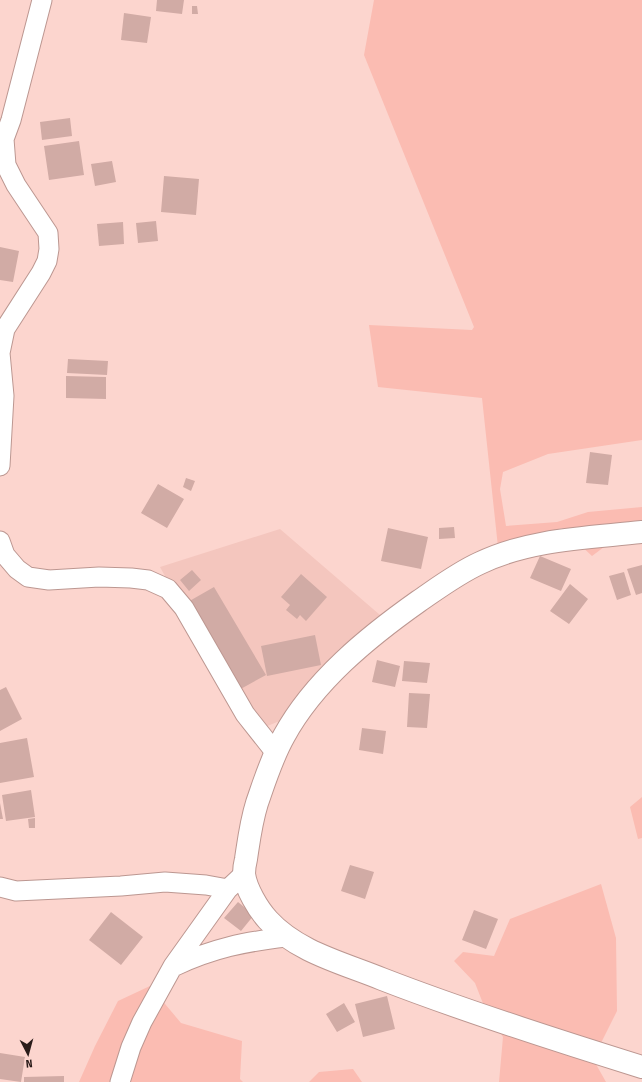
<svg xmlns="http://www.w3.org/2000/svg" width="642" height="1082" viewBox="0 0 642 1082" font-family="'Fira Sans Condensed',sans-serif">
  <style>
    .built { fill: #f4c6be }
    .green { fill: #fbbcb2 }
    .building { fill: #d1aba5 }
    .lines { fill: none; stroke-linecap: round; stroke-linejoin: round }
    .minor-casing { stroke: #bc9791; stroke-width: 21 }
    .tertiary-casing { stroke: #bc9791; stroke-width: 24 }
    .minor { stroke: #fff; stroke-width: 19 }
    .tertiary { stroke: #fff; stroke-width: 22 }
  </style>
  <rect width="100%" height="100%" fill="#fcd5ce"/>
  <path class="built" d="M 280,529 L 380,615 L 339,649 L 282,720 L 265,727 L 249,730 L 160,567 Z"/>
  <path class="green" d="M 374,0 L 642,0 L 642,440 L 548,454 L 503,472 L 500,489 L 506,526 L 557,522 L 588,512 L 642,507 L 642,525 L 628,529 L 592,556 L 562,528 L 498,547 L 482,398 L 378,387 L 369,325 L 472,330 L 474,327 L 364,55 Z
    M 642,797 L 642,838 L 638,839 L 630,807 Z
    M 601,884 L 616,938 L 617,1011 L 593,1059 L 606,1082 L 499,1082 L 503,1037 L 484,1006 L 475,983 L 454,961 L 463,952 L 494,956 L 510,919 Z
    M 150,986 L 181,1023 L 242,1041 L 240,1079 L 243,1082 L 79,1082 L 95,1046 L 118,1001 Z
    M 353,1069 L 362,1082 L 309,1082 L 319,1072 Z"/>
  <path class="building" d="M 157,0 L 184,0 L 182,14 L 156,11 Z
    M 192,6 L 197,6 L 198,14 L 192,14 Z
    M 124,13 L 151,17 L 147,43 L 121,40 Z
    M 70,118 L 72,136 L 42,140 L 40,122 Z
    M 79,141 L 84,175 L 49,180 L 44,146 Z
    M 112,161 L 116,182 L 95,186 L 91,164 Z
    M 164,176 L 199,179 L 196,215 L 161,212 Z
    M 156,221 L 158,241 L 138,243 L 136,223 Z
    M 123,222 L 124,244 L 99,246 L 97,224 Z
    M 0,247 L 19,251 L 13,282 L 0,280 Z
    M 68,359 L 108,361 L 107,375 L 67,373 Z
    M 66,376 L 106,377 L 106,399 L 66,398 Z
    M 590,452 L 612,455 L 608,485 L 586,483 Z
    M 186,478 L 195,481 L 191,491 L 183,487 Z
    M 158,484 L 184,499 L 167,528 L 141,513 Z
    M 454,527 L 455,538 L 439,539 L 439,528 Z
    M 388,528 L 428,537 L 421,569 L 381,561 Z
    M 540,556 L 571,569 L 561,591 L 530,578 Z
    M 642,565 L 642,593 L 636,595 L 627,569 Z
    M 192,570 L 201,580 L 189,591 L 180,580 Z
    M 624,572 L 631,595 L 617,600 L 609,576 Z
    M 301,574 L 327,597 L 306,621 L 300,615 L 297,619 L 286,610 L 290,605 L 281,597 Z
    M 570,584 L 588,599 L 569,624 L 550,611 Z
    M 214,587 L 266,675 L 237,691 L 186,603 Z
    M 315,635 L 321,665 L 267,676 L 261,646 Z
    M 377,660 L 400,666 L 395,687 L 372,682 Z
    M 404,661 L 430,663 L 427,683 L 402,681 Z
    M 6,687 L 22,719 L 0,731 L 0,690 Z
    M 409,693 L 430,694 L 427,728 L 407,727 Z
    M 362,728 L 386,731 L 383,754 L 359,750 Z
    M 27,738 L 34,777 L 0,783 L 0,743 Z
    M 31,790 L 35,817 L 6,821 L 2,795 Z
    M 0,803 L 3,819 L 0,819 Z
    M 35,818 L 35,828 L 29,828 L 28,819 Z
    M 350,865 L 374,872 L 365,899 L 341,891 Z
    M 238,902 L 254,915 L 241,931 L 224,918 Z
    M 474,910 L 498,919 L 486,949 L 462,940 Z
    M 111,912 L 143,937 L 121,965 L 89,940 Z
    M 387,996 L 395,1029 L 363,1037 L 355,1004 Z
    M 344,1003 L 355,1022 L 337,1032 L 326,1014 Z
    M 0,1053 L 25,1057 L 21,1082 L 0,1079 Z
    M 64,1076 L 64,1082 L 24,1082 L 24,1077 Z"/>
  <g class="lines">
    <g class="minor-casing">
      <path id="minor" d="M 0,466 L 4,396 L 0,353 L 5,329 L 41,273 L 47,261 L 49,249 L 48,233 L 16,185 L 6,165 L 4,139 L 11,120 L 42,0
        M 0,541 L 5,555 L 17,569 L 28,577 L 49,580 L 99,577 L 131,578 L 148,580 L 168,589 L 184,608 L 245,714 L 275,752
        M 0,887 L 16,891 L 121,886 L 165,882 L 206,885 L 228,889
        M 175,966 C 214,948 244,942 286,937
        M 120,1082 L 131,1047 L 142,1022 L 173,966 L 228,889 L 244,874"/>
    </g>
    <g class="tertiary-casing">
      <path id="tertiary" d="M 642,532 C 588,538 530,539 480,563 C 458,573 438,588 419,601 C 368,637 314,681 284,736 C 272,757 265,780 257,803 C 251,822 249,839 246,859 C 245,863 244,870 244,874 C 246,889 258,909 268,920 C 297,952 343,963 382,979 C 467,1012 555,1040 642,1067"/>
    </g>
    <use href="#minor" class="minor"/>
    <use href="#tertiary" class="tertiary"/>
  </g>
  <g transform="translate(28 1054) rotate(174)" stroke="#fcd5ce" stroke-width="3" paint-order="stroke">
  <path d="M0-3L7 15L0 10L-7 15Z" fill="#2a1c1a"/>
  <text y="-6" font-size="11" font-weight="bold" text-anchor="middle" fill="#2a1c1a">N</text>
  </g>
</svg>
